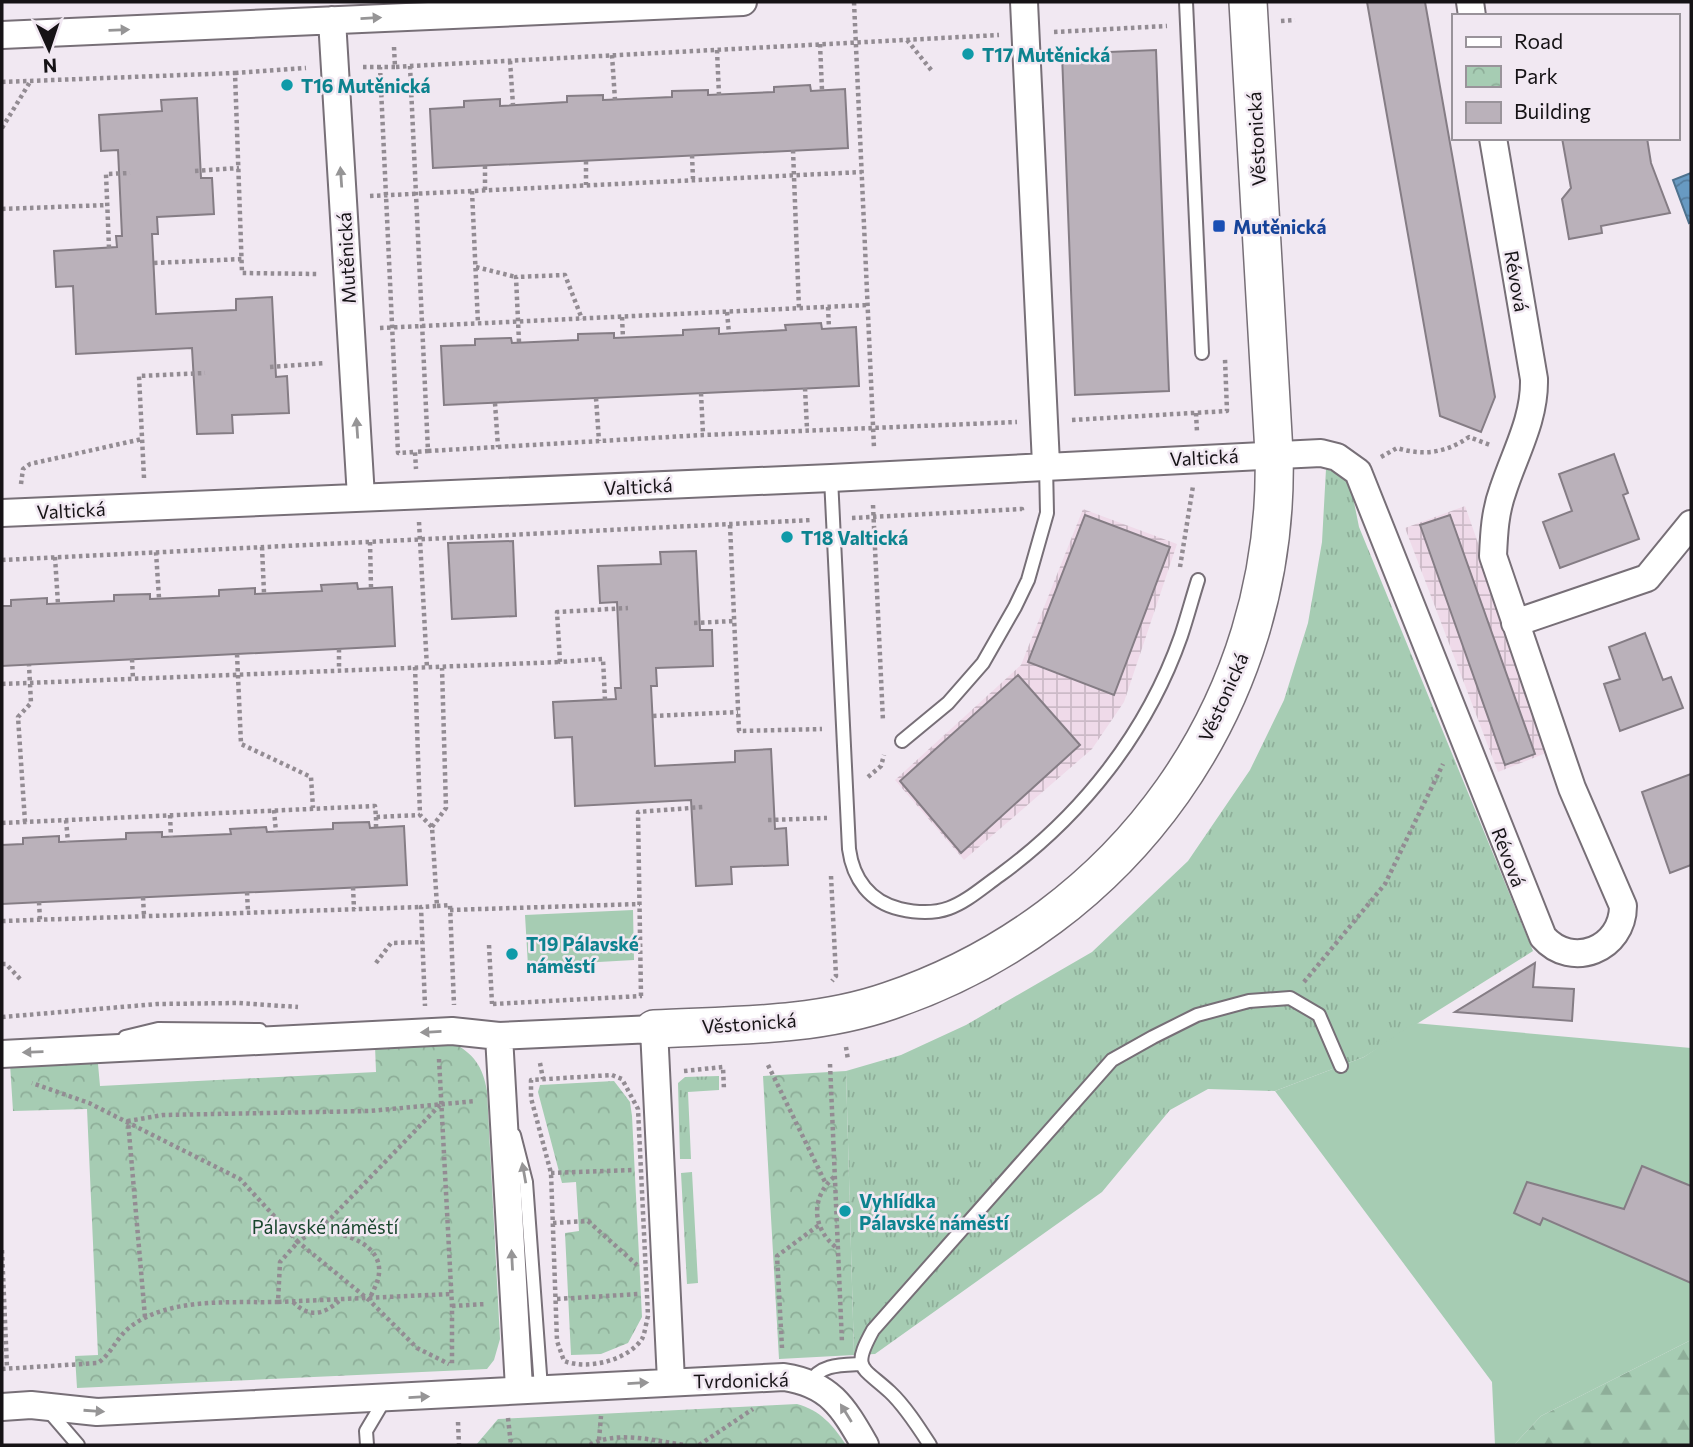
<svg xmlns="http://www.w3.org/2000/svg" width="1693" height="1447" viewBox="0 0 1693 1447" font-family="Commissioner,sans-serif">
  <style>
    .industrial { fill: url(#industrial-grid) }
    .grass { fill: url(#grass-tufts) }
    .forest { fill: url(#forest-firs) }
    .park { fill: url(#park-crowns) }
    .garden { fill: #a6ccb3 }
    .water { fill: url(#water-waves); stroke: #4f728e; stroke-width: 2 }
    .building { fill: #bab1ba; stroke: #857d85; stroke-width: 2 }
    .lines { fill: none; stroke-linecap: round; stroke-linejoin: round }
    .lane-casing { stroke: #776f77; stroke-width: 16 }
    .street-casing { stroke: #776f77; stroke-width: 30 }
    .secondary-casing { stroke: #776f77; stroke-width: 40 }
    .path { stroke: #938c93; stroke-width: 4.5; stroke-dasharray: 3.5 3.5; stroke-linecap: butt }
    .lane { stroke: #fff; stroke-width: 12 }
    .street { stroke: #fff; stroke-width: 26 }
    .secondary { stroke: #fff; stroke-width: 37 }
    .oneway { fill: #969596 }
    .culture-dot { fill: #0f9aa8; stroke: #f1e8f2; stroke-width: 2.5 }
    .transit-dot { fill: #1a4fb4; stroke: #f1e8f2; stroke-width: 2.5 }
    .labels { text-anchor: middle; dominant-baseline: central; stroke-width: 5; stroke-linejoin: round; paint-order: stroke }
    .culture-label { font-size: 19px; font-weight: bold; fill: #0d838f; stroke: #f1e8f2; text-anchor: start }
    .street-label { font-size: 19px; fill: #161316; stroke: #f1e8f2 }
    .transit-label { font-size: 19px; font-weight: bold; fill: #164399; stroke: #f1e8f2; text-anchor: start }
    .park-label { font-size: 19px; fill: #19462d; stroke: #f1e8f2 }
  </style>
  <defs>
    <pattern id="industrial-grid" width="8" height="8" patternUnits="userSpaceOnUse" patternTransform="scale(1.75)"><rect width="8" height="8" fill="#efdae9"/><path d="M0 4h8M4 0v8" fill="none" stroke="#ccbac7"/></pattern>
    <pattern id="grass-tufts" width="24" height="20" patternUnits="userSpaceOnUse" patternTransform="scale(1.75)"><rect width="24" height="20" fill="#a6ccb3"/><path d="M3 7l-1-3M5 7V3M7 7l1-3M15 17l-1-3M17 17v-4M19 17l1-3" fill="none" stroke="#8eae99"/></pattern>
    <pattern id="forest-firs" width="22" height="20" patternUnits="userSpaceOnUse" patternTransform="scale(1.75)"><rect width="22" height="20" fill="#a6ccb3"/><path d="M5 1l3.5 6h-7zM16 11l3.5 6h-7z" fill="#8eae99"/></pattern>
    <pattern id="park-crowns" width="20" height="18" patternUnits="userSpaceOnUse" patternTransform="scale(1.75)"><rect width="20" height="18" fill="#a6ccb3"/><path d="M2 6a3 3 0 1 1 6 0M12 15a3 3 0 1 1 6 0" fill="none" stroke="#8eae99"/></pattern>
    <pattern id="water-waves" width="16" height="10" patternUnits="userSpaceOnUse" patternTransform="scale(1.75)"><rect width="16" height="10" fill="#689ac2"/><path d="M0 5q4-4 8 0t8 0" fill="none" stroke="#557c9d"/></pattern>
  </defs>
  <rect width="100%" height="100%" fill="#f1e8f2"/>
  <path class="industrial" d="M 1465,506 L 1551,751 L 1498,772 L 1405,528 Z
    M 1083,509 L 1177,544 L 1124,702 L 1092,749 L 964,860 L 895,780 L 1021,665 Z"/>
  <path class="grass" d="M 1326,469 L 1349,477 L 1359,527 L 1533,951 L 1364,1057 L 1275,1091 L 1208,1089 L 1170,1110 L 1102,1192 L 875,1354 L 854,1355 L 846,1071 L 901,1055 L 966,1025 L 1092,952 L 1188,861 L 1250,770 L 1284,700 L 1308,623 L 1322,542 Z
    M 719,1076 L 719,1090 L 688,1092 L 691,1159 L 680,1159 L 678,1083 L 685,1077 Z
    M 692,1172 L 698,1283 L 687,1284 L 681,1173 Z"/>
  <path class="forest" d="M 1691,1340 L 1691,1445 L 1514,1445 L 1541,1416 Z"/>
  <path class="park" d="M 451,1042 C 474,1053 483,1067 487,1091 L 500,1339 L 494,1360 L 487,1369 L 77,1388 L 75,1356 L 98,1355 L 87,1109 L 13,1111 L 10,1064 L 98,1064 L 100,1086 L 376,1072 L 375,1046 Z
    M 846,1071 L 854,1355 L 779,1359 L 763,1076 Z
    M 614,1081 L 630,1102 L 632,1116 L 642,1317 L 628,1343 L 601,1354 L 571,1355 L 565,1233 L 579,1231 L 576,1182 L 562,1183 L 538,1092 L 540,1085 Z
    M 797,1404 C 820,1410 834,1426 846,1445 L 476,1445 L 498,1419 Z"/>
  <path class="garden" d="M 633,910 L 634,960 L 528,966 L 525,915 Z
    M 1414,1023 L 1691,1048 L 1691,1340 L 1541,1416 L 1514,1445 L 1495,1445 L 1492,1382 L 1275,1091 L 1364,1057 Z"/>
  <path class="water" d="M 1691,173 L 1691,222 L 1689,223 L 1673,180 Z"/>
  <path class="building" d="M 1367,2 L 1425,2 L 1495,397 L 1481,432 L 1440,416 Z
    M 1156,50 L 1169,391 L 1075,395 L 1062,54 Z
    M 810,85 L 811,91 L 845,89 L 848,148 L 433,168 L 430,109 L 464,107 L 464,101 L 500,99 L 500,106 L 567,102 L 567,96 L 603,95 L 603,100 L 672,97 L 672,91 L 708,90 L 708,95 L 774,92 L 774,87 Z
    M 197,98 L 201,178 L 212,178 L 214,214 L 157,217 L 158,234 L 152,234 L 156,314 L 236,310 L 236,299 L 272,297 L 276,377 L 287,376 L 289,413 L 232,415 L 233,433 L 197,434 L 192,348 L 76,354 L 73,286 L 56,287 L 54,251 L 117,247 L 116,236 L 122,236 L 118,150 L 101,151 L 99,115 L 162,111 L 161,100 Z
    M 1562,138 L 1647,138 L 1651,163 L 1670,213 L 1601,226 L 1602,233 L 1569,239 L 1562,199 L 1571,188 Z
    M 821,323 L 822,329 L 856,327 L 859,386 L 444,405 L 441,346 L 475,345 L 475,339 L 511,338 L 512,343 L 578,340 L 578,334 L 614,333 L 614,338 L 683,335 L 683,330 L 719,328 L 719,334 L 786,330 L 785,325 Z
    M 1614,454 L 1628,493 L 1623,495 L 1639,539 L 1560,568 L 1543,522 L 1572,511 L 1559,474 Z
    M 1085,515 L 1170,547 L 1114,695 L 1028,662 Z
    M 1450,515 L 1535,754 L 1505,765 L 1420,525 Z
    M 513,541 L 516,616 L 452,619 L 448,543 Z
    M 696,551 L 700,630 L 712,630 L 713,666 L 656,668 L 657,686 L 651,686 L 655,766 L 735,762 L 735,751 L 771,749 L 775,829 L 786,828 L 788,865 L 731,867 L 732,884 L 696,886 L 691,800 L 575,806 L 572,737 L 555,738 L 553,702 L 616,699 L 615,688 L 621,688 L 617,602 L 600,603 L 598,566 L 661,564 L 660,552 Z
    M 357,583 L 358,589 L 392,587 L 395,646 L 2,666 L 2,606 L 11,606 L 11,600 L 47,598 L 47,604 L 114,601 L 114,595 L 150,594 L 150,599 L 219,596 L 219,590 L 255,588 L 255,594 L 322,591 L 321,585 Z
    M 1645,633 L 1663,680 L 1671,677 L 1683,708 L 1620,731 L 1604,684 L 1620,679 L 1609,647 Z
    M 1018,675 L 1080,745 L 961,853 L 900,781 Z
    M 1691,774 L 1691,865 L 1670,873 L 1642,792 Z
    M 369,822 L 370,828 L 404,826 L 407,885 L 2,904 L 2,845 L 23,844 L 23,838 L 59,836 L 59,842 L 126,839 L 126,833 L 162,832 L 162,837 L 231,834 L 230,829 L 266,827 L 267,832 L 333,829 L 333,823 Z
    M 1535,963 L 1533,987 L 1574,989 L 1572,1021 L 1455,1012 Z
    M 1642,1166 L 1691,1186 L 1691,1283 L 1543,1218 L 1540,1225 L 1514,1213 L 1527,1182 L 1624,1209 Z"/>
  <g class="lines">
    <g class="lane-casing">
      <path id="lane" d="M 1186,2 L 1202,353
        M 831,478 L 849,849 C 853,879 870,902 900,909 C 948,920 964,901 1000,875 C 1082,815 1147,733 1181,636 C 1187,618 1192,599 1198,580
        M 902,741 L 948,703 L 983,663 L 1015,607 L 1028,580 L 1047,513 L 1046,465
        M 125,1037 L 158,1029 L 260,1030
        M 514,1135 L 526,1182 L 541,1388
        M 809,1383 C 821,1364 840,1365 861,1364
        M 47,1409 L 78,1445
        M 367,1445 L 366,1431 L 385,1399
        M 930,1445 C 919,1428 905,1406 890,1392 C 862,1366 851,1370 873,1330 L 1112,1060 L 1153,1037 L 1197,1015 L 1249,1001 L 1290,998 L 1319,1015 L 1341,1066"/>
    </g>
    <g class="street-casing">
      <path id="street" d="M 1024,2 L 1046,464
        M 1470,2 L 1472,16
        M 332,20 L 361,497
        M 2,35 L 743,2
        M 2,513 L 831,478 L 1321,453 L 1337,457 L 1358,472 L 1543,937 C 1572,970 1623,949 1623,906 L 1572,788 L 1493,556 C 1494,533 1495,512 1503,490 C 1515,453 1535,419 1534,379 L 1493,138
        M 1515,623 L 1647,578 L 1691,524
        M 499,1036 L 519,1388
        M 2,1054 L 452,1031 L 499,1036 L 654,1029 L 671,1381
        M 2,1407 L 31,1405 L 97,1412 L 784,1377 C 830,1384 843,1407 865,1445"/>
    </g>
    <g class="secondary-casing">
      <path id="secondary" d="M 654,1029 C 732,1025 814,1027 889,1001 C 1125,921 1281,703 1274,453 L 1248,2"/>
    </g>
    <path class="path" d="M 854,2 L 874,448
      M 1281,21 L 1295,20
      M 1054,32 L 1167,26
      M 907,40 L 932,71
      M 820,44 L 822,90
      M 394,47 L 395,67 L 410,66 L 428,451 L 415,452 L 416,469
      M 717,50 L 719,95
      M 612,55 L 615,100
      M 510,61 L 513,105
      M 410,66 L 999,35
      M 363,67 L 380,67
      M 395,67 L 380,67 L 398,453 L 415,452
      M 235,73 L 306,68
      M 2,82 L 235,73 L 242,273 L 318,274
      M 2,128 L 30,82
      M 793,150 L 799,309
      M 692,155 L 693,179
      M 586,161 L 586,185
      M 195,171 L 239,168
      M 485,190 L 485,165
      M 472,191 L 478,324
      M 370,196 L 862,172
      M 2,209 L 107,205
      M 109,248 L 106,174 L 130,173
      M 154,263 L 242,259
      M 476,267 L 516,277
      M 828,307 L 829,328
      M 727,312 L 729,333
      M 622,317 L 623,338
      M 380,328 L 867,305
      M 519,342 L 516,277 L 565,275 L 582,319
      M 270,367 L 325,363
      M 805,388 L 807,429
      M 701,393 L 703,434
      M 596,398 L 599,441
      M 495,403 L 498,447
      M 1196,413 L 1197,432
      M 1072,420 L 1227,411 L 1225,359
      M 428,451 L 703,435 L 1017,422
      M 1381,457 L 1397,448 C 1423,456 1446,453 1469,437 L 1490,445
      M 144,478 L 139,376 L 205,373
      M 21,484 L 23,469 L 30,464 L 142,439
      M 873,505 L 883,721
      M 852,518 L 1022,509 L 1022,512
      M 419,522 L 427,668
      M 730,525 L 739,731 L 822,729
      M 370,542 L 371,588
      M 262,547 L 264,593
      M 156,552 L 159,598
      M 55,557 L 58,604
      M 2,560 L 812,520
      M 1180,567 L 1193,486
      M 694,623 L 734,621
      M 339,649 L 339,670
      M 237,654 L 241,744 L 311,777 L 313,808
      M 132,659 L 133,679
      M 415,667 L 420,815 L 432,827 L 437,906 L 421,907 L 425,1006
      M 2,684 L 560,662
      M 605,700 L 603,659 L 560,662 L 557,612 L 628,608
      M 653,716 L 738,712
      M 868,777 L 881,766 L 884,755
      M 274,810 L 276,832
      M 170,815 L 171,837
      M 376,817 L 376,827
      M 66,820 L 68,842
      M 768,820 L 827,818
      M 25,822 L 18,717 L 31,703 L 29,665
      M 2,823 L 375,806 L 376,817 L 420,815
      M 432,827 L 446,808 L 442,668
      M 831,876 L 836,976 L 832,981
      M 353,887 L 354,909
      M 247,892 L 248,912
      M 143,897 L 144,916
      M 39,902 L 40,920
      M 437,906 L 450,905 L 454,1005
      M 450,910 L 640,904
      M 2,921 L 421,907
      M 489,945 L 492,1004
      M 376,963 L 391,943 L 423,942
      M 2,964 L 6,964 L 21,980
      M 1304,982 L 1385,884 L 1443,764
      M 641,996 L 638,812 L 703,807
      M 493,1004 L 642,996
      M 2,1017 L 157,1004 L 238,1003 L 298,1007
      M 846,1047 L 848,1060
      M 439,1059 L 452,1306 L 452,1364
      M 540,1063 L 543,1079
      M 830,1064 L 842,1343
      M 768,1065 L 826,1184
      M 684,1071 L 723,1067 L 724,1090
      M 612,1075 L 622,1079 L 638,1109 L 648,1316 C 646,1323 645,1333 642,1339 C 627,1361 587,1370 564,1361 L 557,1341 L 551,1173 L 531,1098 L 531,1080 Z
      M 440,1105 L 331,1218 L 298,1242 L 369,1300 L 417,1348 L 449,1364
      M 551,1173 L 634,1170
      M 834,1177 C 810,1198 812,1229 837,1248
      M 553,1223 L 588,1221 L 637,1265
      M 316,1232 C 342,1231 387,1244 378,1279 C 376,1286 372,1293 369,1300
      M 2,1250 L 7,1368
      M 557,1299 L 639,1294
      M 278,1302 L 451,1294
      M 293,1302 C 309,1318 323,1315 339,1301
      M 452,1306 L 486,1304
      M 145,1317 L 128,1121 L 163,1115 L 370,1111 L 476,1101
      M 782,1348 L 777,1256 L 819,1225
      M 2,1369 L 98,1363 C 112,1353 116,1338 130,1327 C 169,1297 231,1303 278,1302 L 280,1262 L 298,1242 L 240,1179 L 89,1103 L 32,1083
      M 508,1418 L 511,1445
      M 458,1422 L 459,1445
      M 599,1440 L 601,1416
      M 590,1445 C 616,1430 656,1441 685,1445
      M 699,1445 L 753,1409"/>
    <use href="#lane" class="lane"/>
    <use href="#street" class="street"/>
    <use href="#secondary" class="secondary"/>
  </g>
  <defs><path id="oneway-solid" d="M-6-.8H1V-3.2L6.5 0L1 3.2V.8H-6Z" transform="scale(1.75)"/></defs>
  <g class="oneway">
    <use href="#oneway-solid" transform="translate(371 18) rotate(-3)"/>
    <use href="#oneway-solid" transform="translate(119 30) rotate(-2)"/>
    <use href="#oneway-solid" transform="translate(341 177) rotate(-94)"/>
    <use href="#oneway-solid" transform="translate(357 428) rotate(-94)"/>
    <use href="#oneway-solid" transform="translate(431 1032) rotate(177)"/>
    <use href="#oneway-solid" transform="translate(33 1052) rotate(178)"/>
    <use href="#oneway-solid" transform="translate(524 1173) rotate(-100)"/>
    <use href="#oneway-solid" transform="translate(512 1260) rotate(-93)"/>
    <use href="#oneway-solid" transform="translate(638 1383) rotate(-3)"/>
    <use href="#oneway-solid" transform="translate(419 1397) rotate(-3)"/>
    <use href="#oneway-solid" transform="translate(94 1411) rotate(4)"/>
    <use href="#oneway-solid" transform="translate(846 1413) rotate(-122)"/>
  </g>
  <g class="culture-dot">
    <circle cx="968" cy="54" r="7"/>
    <circle cx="287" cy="85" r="7"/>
    <circle cx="787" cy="537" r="7"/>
    <circle cx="512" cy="954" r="7"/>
    <circle cx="845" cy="1211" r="7"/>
  </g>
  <rect class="transit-dot" x="1212" y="219" width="14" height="14" rx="3.5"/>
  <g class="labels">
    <g class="culture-label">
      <text x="982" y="54">T17 Mutěnická</text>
      <text x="301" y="85">T16 Mutěnická</text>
      <text x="801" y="537">T18 Valtická</text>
      <text x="526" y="943">T19 Pálavské<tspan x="526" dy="22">náměstí</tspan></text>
      <text x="859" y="1200">Vyhlídka<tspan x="859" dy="22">Pálavské náměstí</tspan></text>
    </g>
    <g class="street-label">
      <text transform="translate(1256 139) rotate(-93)">Věstonická</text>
      <text transform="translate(346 258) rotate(-93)">Mutěnická</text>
      <text transform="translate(1517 281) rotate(80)">Révová</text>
      <text transform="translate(1204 457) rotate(-3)">Valtická</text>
      <text transform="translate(638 486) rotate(-3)">Valtická</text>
      <text transform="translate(71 510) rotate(-3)">Valtická</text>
      <text transform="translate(1223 697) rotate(-66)">Věstonická</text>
      <text transform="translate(1509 857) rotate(69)">Révová</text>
      <text transform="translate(749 1023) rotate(-4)">Věstonická</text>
      <text transform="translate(741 1380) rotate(-1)">Tvrdonická</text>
    </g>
    <g class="transit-label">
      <text x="1233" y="226">Mutěnická</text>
    </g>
    <g class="park-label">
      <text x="325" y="1226">Pálavské náměstí</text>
    </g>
  </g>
  <rect width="1693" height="1447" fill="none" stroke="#161316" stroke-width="7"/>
  <rect x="1452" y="14" width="228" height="126" fill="#f1e8f2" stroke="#99939a" stroke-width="2"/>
  <rect x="1466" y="37" width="35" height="10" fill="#ffffff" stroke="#99939a" stroke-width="2"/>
  <text x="1514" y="49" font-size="21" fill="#161316">Road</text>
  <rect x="1466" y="66" width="35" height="21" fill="url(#park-crowns)" stroke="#99939a" stroke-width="2"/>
  <text x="1514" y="84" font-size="21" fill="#161316">Park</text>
  <rect x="1466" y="102" width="35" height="21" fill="#bab1ba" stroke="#99939a" stroke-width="2"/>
  <text x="1514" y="119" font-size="21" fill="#161316">Building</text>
  <g transform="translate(49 49) rotate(177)" stroke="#f1e8f2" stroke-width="5" paint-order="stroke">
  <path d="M0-5L12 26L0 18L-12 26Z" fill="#161316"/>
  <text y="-10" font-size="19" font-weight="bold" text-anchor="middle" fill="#161316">N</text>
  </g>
</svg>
